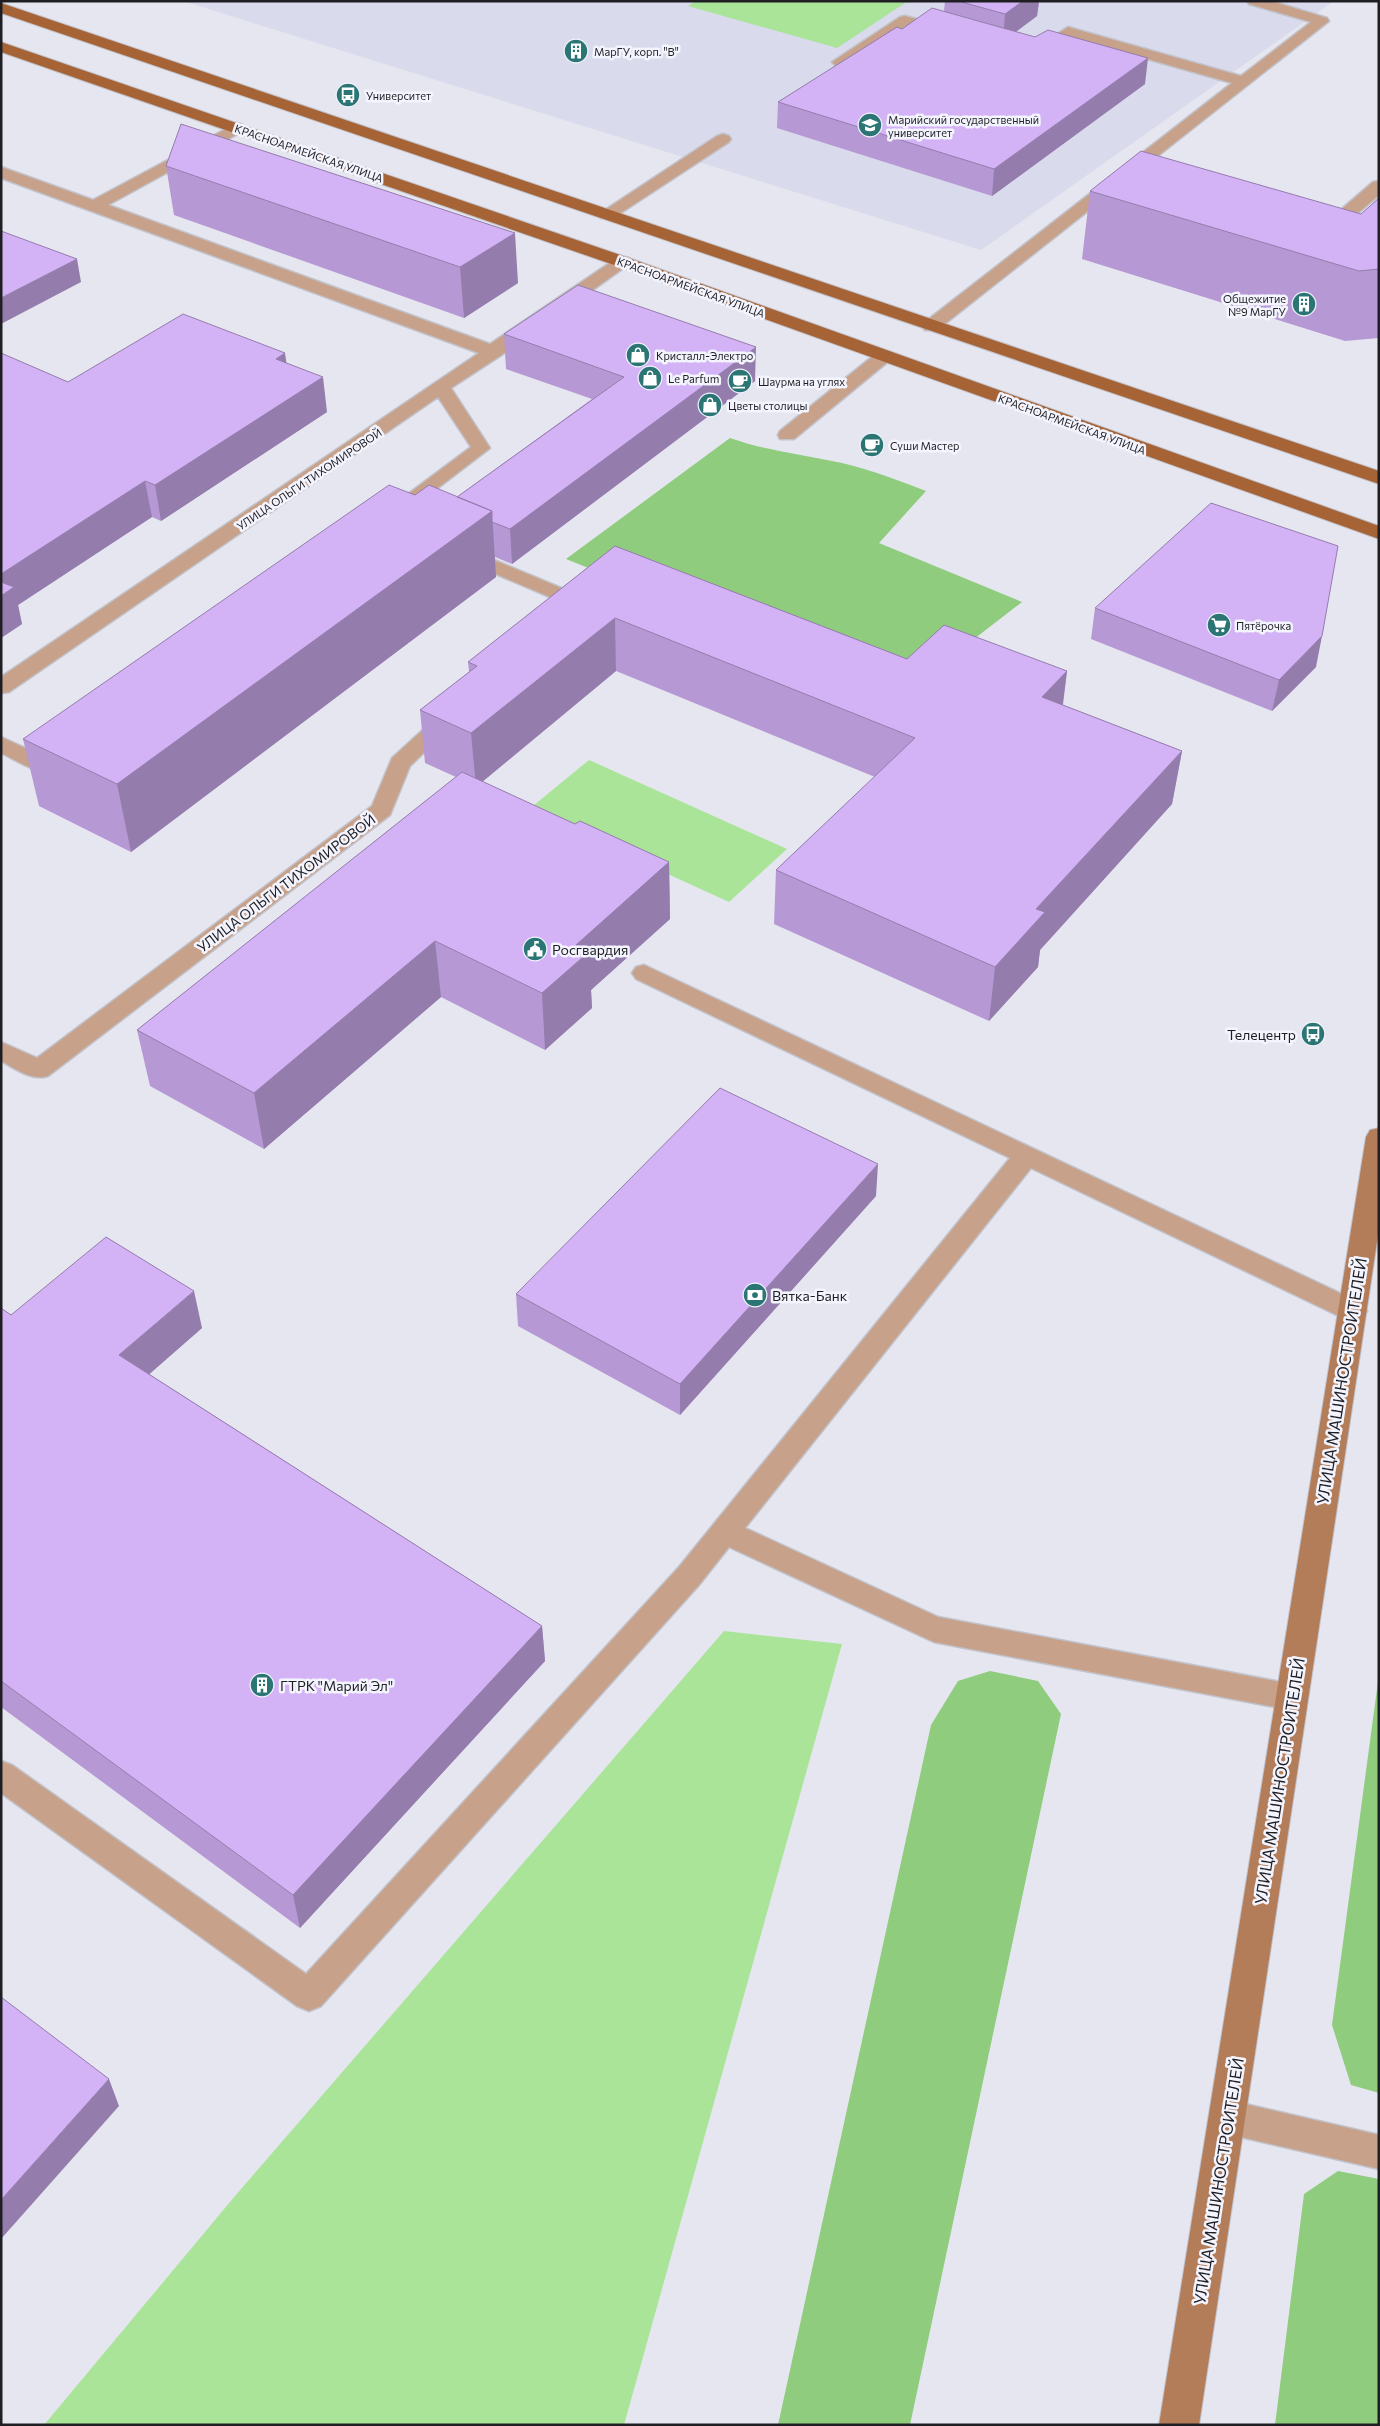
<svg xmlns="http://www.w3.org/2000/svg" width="1380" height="2426" viewBox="0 0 1380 2426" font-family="Commissioner,sans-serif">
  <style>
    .built { fill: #d9daeb }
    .green { fill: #a9e498 }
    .forest { fill: #8fcc7d }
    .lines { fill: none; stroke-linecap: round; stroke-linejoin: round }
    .service-casing { stroke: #c2c2cb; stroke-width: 3 }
    .secondary-casing { stroke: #c2c2cb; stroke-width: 2 }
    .primary-casing { stroke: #c2c2cb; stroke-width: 2 }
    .service { fill: #c7a189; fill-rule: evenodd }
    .secondary { fill: #b47d5a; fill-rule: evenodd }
    .primary { fill: #a66335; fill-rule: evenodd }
    .wall { fill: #b699d4 }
    .shaded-wall { fill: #947dac }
    .building { fill: #d4b2f6; stroke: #947dac }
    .labels { text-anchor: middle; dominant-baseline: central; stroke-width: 5; stroke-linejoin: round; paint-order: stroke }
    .far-poi-label { font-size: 11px; fill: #1f1f23; stroke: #f3f4fe; text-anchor: start }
    .far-street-label { font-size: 11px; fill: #1f1f23; stroke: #f3f4fe }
    .street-label { font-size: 14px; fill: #1f1f23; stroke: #f3f4fe }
    .poi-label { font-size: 14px; fill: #1f1f23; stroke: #f3f4fe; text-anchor: start }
    .near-street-label { font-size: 16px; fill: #1f1f23; stroke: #f3f4fe }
  </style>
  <rect width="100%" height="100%" fill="#e6e6f0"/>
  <path class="built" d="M 183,1 L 1334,1 L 981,250 Z"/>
  <path class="green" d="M 696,1 L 925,1 L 905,3 L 837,48 L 688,6 Z
    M 589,760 L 787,849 L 729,902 L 528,810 Z
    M 724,1631 L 842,1644 L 624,2425 L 44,2425 L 235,2196 Z"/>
  <path class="forest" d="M 730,438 C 767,451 804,455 842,463 C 871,470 898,480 926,491 L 879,543 L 1022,602 L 903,694 L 566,559 Z
    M 990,1671 L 1038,1681 L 1061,1714 L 910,2425 L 778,2425 L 931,1725 L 958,1681 Z
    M 1379,1674 L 1379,2093 L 1351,2085 L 1332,2025 Z
    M 1338,2171 L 1379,2179 L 1379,2425 L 1275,2425 L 1304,2194 Z"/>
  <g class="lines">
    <g class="service-casing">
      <path id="service" d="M 1247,1 L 1271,1 L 1327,18 L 1329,21 L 937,330 L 925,330 L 922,326 L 925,322 L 1232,83 L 1070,37 L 1041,57 L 1031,57 L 1028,54 L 1031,51 L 1068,27 L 1241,76 L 1311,22 L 1249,4 Z
        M 905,16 L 951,28 L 954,31 L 946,36 L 907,25 L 845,65 L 835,65 L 832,62 L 900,17 Z
        M 237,123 L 243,125 L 245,128 L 243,131 L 108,205 L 490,344 L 617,258 L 629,258 L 632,262 L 500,356 L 451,388 L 490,448 L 409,510 L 402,512 L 395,510 L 392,506 L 471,447 L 438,397 L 9,692 L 1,693 L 1,677 L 479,353 L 1,178 L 1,167 L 93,200 Z
        M 723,134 L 729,136 L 731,139 L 729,142 L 613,218 L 601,218 L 599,214 L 717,136 Z
        M 1379,181 L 1379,195 L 1331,236 L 1314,236 L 1312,232 L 1314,228 L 1321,227 L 1373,182 Z
        M 884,351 L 890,352 L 893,356 L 890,360 L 794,439 L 780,439 L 778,435 L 780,431 L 878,352 Z
        M 463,547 L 585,598 L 588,602 C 582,612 574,616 563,613 L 560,609 L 564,603 L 456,557 L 453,553 L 456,549 Z
        M 448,713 L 456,714 L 459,719 L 410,766 L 390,815 L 48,1076 C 31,1081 16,1069 1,1061 L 1,1042 L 37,1058 L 372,806 L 392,758 L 440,714 Z
        M 1,737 L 47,758 L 57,754 L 65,756 L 68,761 C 51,786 21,762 1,753 Z
        M 644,965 L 1363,1304 L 1367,1311 L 1363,1318 L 1353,1321 L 1343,1318 L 1031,1168 L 745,1528 L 938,1617 L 1291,1684 L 1302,1688 L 1306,1697 L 1302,1706 L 1291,1710 L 934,1642 L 729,1547 L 699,1585 L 321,2006 L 309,2011 L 297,2006 L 1,1793 L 1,1761 L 12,1765 L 306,1974 L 679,1567 L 1010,1158 L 636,979 L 632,973 L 636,967 Z
        M 1228,2100 L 1379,2135 L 1379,2169 L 1228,2134 L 1216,2129 L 1211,2117 L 1216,2105 Z"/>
    </g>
    <g class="secondary-casing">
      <path id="secondary" d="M 1379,1128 L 1379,1228 L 1199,2425 L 1159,2425 L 1366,1137 L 1370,1130 Z"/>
    </g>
    <g class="primary-casing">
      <path id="primary" d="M 1,3 L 1379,471 L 1379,484 L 1,13 Z
        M 1,42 L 629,258 L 1379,526 L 1379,539 L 617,266 L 1,52 Z"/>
    </g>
    <use href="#service" class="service"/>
    <use href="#secondary" class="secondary"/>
    <use href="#primary" class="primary"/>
  </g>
  <path class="wall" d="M 945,1 L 1039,1 L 1037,16 L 1016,32 L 1145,84 L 992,196 L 777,128 L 778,102 L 902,29 L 944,11 Z
    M 166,166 L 518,283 L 464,318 L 174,215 Z
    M 1090,191 L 1361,214 L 1379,198 L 1379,338 L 1345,341 L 1082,259 Z
    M 504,334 L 755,381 L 512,564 L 495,557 L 496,577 L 131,852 L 39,806 L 23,739 L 415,495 L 457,497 L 592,399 L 506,369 Z
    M 287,363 L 327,412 L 161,521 L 152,517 L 18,605 L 22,624 L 1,638 L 68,382 Z
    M 615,546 L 907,659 L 1067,671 L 1063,705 L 1182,751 L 1172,804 L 1040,950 L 1038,967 L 989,1021 L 774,924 L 776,870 L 875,777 L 616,671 L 482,782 L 575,824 L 669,862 L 670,919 L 591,990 L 592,1008 L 545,1050 L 441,997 L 264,1149 L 150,1086 L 137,1030 L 456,777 L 425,763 L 420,710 L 469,672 L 468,662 Z
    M 1095,608 L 1316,667 L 1272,711 L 1091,639 Z
    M 876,1196 L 680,1415 L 518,1326 L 516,1294 Z
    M 1,1308 L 11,1315 L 202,1328 L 149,1374 L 542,1626 L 545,1661 L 300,1928 L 1,1707 Z"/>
  <path class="shaded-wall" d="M 1023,1 L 1039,1 L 1037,16 L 1003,41 L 1005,14 Z
    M 1148,58 L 1145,84 L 992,196 L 994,169 Z
    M 515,233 L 518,283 L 464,318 L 460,267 Z
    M 77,259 L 81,282 L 1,324 L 1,298 Z
    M 756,347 L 755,381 L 512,564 L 510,529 Z
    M 285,353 L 290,388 L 276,359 Z
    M 323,377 L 327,412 L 161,521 L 155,485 Z
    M 145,481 L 152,517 L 18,605 L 22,624 L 1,638 L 1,574 Z
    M 492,511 L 496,577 L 131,852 L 117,784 Z
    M 615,618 L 616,671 L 476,787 L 471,733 Z
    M 1322,636 L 1316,667 L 1272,711 L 1279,680 Z
    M 1067,671 L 1060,725 L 1042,697 Z
    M 1182,751 L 1172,804 L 1040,950 L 1038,967 L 989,1021 L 995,967 L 1036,909 Z
    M 669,862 L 670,919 L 591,990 L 592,1008 L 545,1050 L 542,993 L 576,945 Z
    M 435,941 L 441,997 L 264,1149 L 254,1093 Z
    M 878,1164 L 876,1196 L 680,1415 L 680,1384 Z
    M 194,1291 L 202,1328 L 129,1392 L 119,1355 Z
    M 542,1626 L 545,1661 L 300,1928 L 293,1895 Z
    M 109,2079 L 119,2106 L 1,2239 L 1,2200 Z"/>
  <path class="building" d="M 958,1 L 1023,1 L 1005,14 Z
    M 932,8 L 1035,37 L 1048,30 L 1148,58 L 994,169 L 778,102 L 897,27 L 902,29 Z
    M 181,124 L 515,233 L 460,267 L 166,166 Z
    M 1141,151 L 1361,214 L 1379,198 L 1379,269 L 1359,271 L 1090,191 Z
    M 1,231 L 77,259 L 1,298 Z
    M 578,285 L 756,347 L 510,529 L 492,522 L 492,511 L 457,497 L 624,377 L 504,334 Z
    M 183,314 L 285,353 L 276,359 L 323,377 L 155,485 L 145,481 L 1,574 L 1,353 L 68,382 Z
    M 389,485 L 415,495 L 429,485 L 492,511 L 117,784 L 23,739 Z
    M 1211,503 L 1338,546 L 1322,636 L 1279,680 L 1095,608 Z
    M 615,546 L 907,659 L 944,625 L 1067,671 L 1042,697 L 1182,751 L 1036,909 L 1045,912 L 995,967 L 776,870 L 915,738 L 615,618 L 471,733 L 420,710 L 477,666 L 468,662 Z
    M 1,582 L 14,587 L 1,596 Z
    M 462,772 L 575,824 L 580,821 L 669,862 L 576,945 L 590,951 L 542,993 L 435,941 L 254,1093 L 137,1030 Z
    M 720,1088 L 878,1164 L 680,1384 L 516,1294 Z
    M 106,1237 L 194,1291 L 119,1355 L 542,1626 L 293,1895 L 1,1681 L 1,1308 L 11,1315 Z
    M 1,1997 L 109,2079 L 1,2200 Z"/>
  <defs>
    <g id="building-disc" transform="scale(1.25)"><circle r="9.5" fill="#2b7574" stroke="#f3f4fe"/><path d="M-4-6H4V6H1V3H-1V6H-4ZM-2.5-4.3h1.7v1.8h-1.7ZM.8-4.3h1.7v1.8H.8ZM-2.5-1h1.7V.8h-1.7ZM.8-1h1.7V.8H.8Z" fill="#fff"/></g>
    <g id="bus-disc" transform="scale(1.25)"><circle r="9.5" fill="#2b7574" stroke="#f3f4fe"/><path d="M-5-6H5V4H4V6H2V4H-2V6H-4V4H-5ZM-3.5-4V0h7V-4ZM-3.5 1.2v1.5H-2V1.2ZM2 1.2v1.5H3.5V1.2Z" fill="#fff"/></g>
    <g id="university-disc" transform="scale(1.25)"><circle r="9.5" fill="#2b7574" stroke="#f3f4fe"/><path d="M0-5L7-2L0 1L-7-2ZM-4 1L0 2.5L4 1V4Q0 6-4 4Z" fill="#fff"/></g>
    <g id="shop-disc" transform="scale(1.25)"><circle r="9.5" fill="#2b7574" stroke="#f3f4fe"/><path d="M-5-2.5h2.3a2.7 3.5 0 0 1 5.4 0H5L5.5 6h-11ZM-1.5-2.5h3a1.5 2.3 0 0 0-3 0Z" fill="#fff"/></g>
    <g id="cafe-disc" transform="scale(1.25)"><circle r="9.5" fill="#2b7574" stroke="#f3f4fe"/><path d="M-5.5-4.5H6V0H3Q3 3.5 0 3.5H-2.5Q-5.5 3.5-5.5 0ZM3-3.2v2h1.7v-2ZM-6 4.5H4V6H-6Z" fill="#fff"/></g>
    <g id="supermarket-disc" transform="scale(1.25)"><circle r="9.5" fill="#2b7574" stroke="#f3f4fe"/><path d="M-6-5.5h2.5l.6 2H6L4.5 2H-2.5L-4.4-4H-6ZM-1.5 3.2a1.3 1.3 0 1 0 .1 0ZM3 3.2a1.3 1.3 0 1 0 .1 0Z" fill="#fff"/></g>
    <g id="civic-disc" transform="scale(1.25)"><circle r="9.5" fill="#2b7574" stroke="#f3f4fe"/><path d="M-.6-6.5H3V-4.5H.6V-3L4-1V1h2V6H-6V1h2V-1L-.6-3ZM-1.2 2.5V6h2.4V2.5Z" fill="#fff"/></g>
    <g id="bank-disc" transform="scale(1.25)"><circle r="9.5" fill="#2b7574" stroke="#f3f4fe"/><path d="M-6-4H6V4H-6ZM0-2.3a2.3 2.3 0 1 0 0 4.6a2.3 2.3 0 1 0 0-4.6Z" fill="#fff"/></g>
  </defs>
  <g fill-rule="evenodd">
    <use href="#building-disc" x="576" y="51"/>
    <use href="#bus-disc" x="348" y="95"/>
    <use href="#university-disc" x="870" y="125"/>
    <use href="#building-disc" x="1304" y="304"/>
    <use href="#shop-disc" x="638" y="355"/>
    <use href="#shop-disc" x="650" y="378"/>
    <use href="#cafe-disc" x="740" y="381"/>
    <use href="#shop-disc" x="710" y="405"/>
    <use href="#cafe-disc" x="872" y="445"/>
    <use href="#supermarket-disc" x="1219" y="625"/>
    <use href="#civic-disc" x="535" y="949"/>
    <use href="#bus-disc" x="1313" y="1034"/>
    <use href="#bank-disc" x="755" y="1295"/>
    <use href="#building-disc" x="262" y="1685"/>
  </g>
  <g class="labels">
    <g class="far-poi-label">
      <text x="594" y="51">МарГУ, корп. "В"</text>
      <text x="366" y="95">Университет</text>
      <text x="888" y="119">Марийский государственный<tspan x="888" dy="13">университет</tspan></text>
      <text x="1286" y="298" text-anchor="end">Общежитие<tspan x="1286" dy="13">№9 МарГУ</tspan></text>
      <text x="656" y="355">Кристалл-Электро</text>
      <text x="668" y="378">Le Parfum</text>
      <text x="758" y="381">Шаурма на углях</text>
      <text x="728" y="405">Цветы столицы</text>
      <text x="890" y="445">Суши Мастер</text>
      <text x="1236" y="625">Пятёрочка</text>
    </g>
    <g class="far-street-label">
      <text transform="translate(309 153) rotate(19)">КРАСНОАРМЕЙСКАЯ УЛИЦА</text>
      <text transform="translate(691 287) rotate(20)">КРАСНОАРМЕЙСКАЯ УЛИЦА</text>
      <text transform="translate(1072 424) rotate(20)">КРАСНОАРМЕЙСКАЯ УЛИЦА</text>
      <text transform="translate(309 479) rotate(-34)">УЛИЦА ОЛЬГИ ТИХОМИРОВОЙ</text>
    </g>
    <g class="street-label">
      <text transform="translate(286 883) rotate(-37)">УЛИЦА ОЛЬГИ ТИХОМИРОВОЙ</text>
    </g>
    <g class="poi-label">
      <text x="552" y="949">Росгвардия</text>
      <text x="1296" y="1034" text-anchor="end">Телецентр</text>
      <text x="772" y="1295">Вятка-Банк</text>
      <text x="280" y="1685">ГТРК "Марий Эл"</text>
    </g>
    <g class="near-street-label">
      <text transform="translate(1341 1381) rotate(-81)">УЛИЦА МАШИНОСТРОИТЕЛЕЙ</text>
      <text transform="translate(1279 1781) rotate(-81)">УЛИЦА МАШИНОСТРОИТЕЛЕЙ</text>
      <text transform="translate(1218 2181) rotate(-81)">УЛИЦА МАШИНОСТРОИТЕЛЕЙ</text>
    </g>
  </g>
  <rect width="1380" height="2426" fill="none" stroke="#1f1f23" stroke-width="5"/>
</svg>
